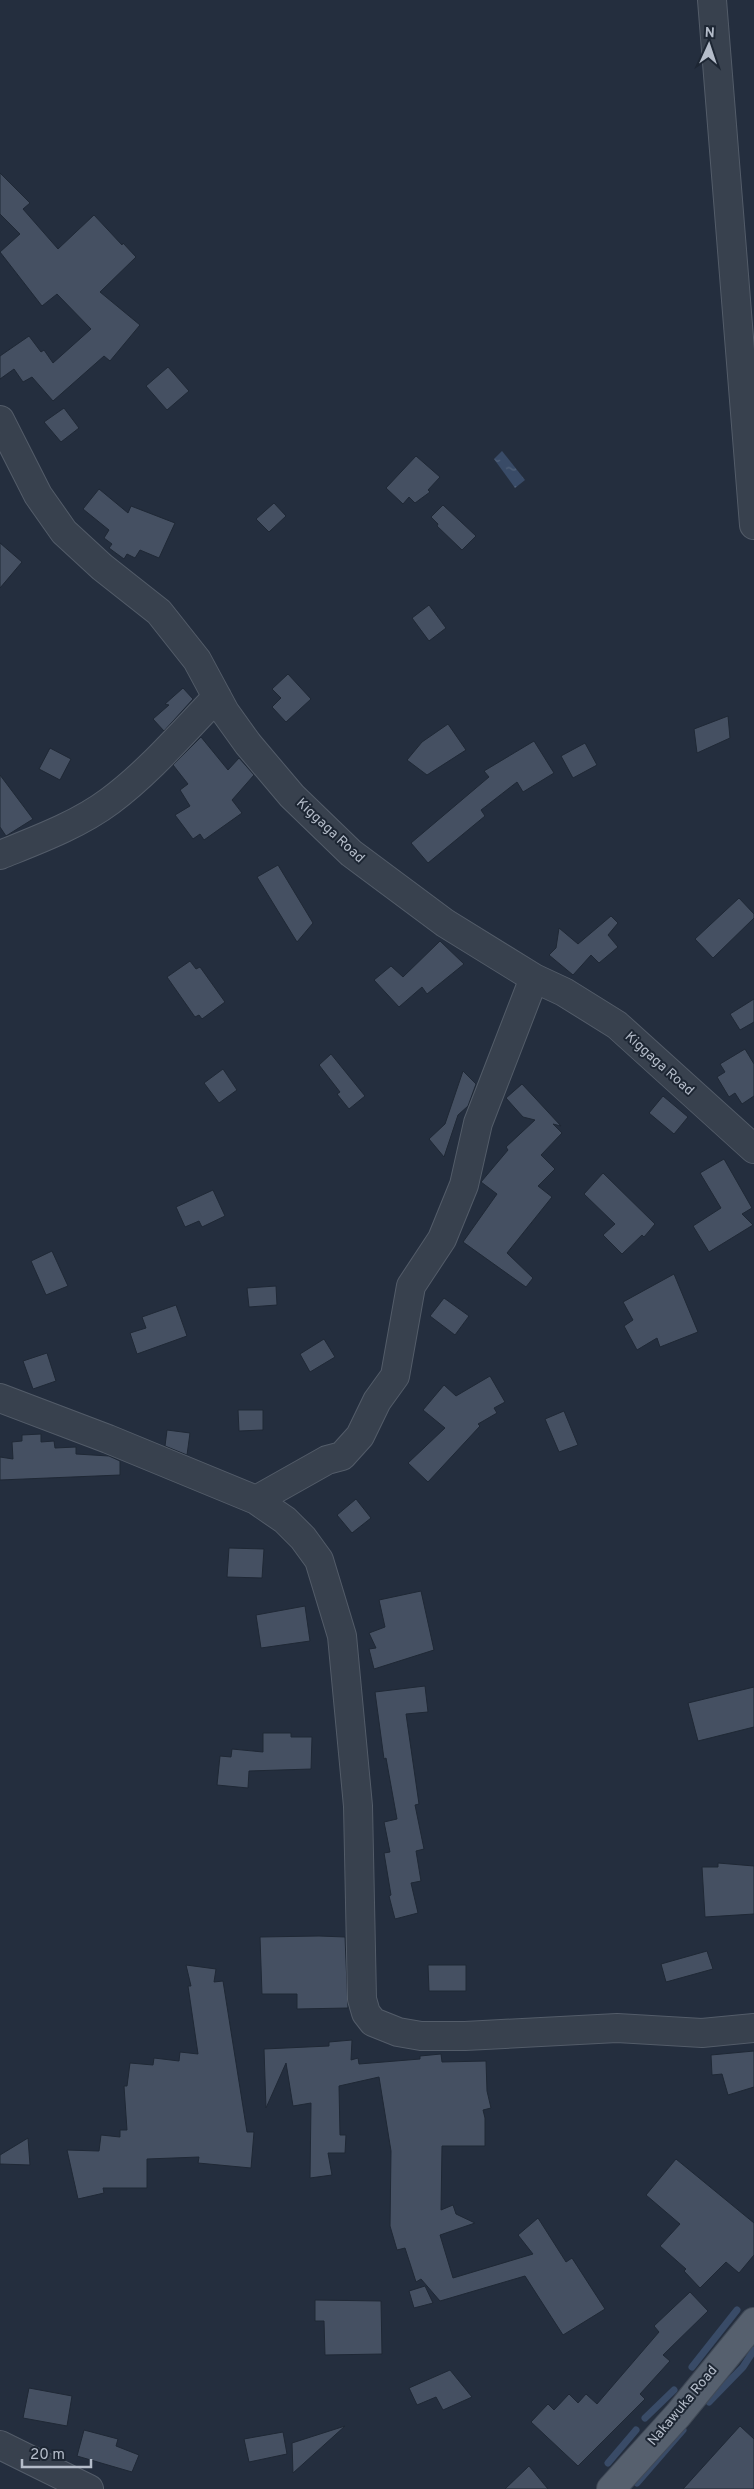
<svg xmlns="http://www.w3.org/2000/svg" width="754" height="2489" viewBox="0 0 754 2489" font-family="Overpass,sans-serif">
  <style>
    .water { fill: url(#water-ripples) }
    .lines { fill: none; stroke-linecap: round; stroke-linejoin: round }
    .stream { stroke: #394b67; stroke-width: 7 }
    .building { fill: #455062; stroke: #1f2835 }
    .minor-casing { stroke: #535c69; stroke-width: 30 }
    .major-casing { stroke: #414a57; stroke-width: 30 }
    .minor { stroke: #38414e; stroke-width: 28 }
    .major { stroke: #56606e; stroke-width: 28 }
    .labels { text-anchor: middle; dominant-baseline: central; stroke-width: 4; stroke-linejoin: round; paint-order: stroke }
    .street-label { font-size: 14px; fill: #b4bcc9; stroke: #1d2633 }
  </style>
  <defs>
    <pattern id="water-ripples" width="26" height="14" patternUnits="userSpaceOnUse" patternTransform="scale(1.25)"><rect width="26" height="14" fill="#394b67"/><path d="M2 4q2-2 4 0t4 0M15 11q2-2 4 0t4 0" fill="none" stroke="#53637b"/></pattern>
  </defs>
  <rect width="100%" height="100%" fill="#242e3e"/>
  <path class="water" d="M 502,451 L 525,480 L 515,488 L 494,459 Z"/>
  <g class="lines">
    <path class="stream" d="M 692,2367 L 737,2310
      M 709,2402 L 743,2367 L 754,2350
      M 645,2418 L 674,2390
      M 608,2463 L 636,2430
      M 637,2483 L 683,2430"/>
  </g>
  <path class="building" d="M 0,173 L 30,203 L 23,209 L 58,249 L 94,215 L 122,245 L 123,243 L 136,257 L 100,292 L 140,325 L 110,361 L 104,356 L 53,401 L 32,377 L 23,382 L 14,369 L 0,379 L 0,356 L 29,336 L 41,352 L 44,350 L 53,363 L 91,329 L 57,294 L 42,306 L 0,252 L 20,234 L 0,214 Z
    M 168,367 L 189,391 L 167,410 L 146,386 Z
    M 64,408 L 79,428 L 61,442 L 44,422 Z
    M 416,456 L 440,477 L 428,490 L 430,492 L 415,503 L 409,497 L 403,504 L 386,488 Z
    M 99,489 L 128,513 L 131,506 L 175,523 L 159,558 L 140,550 L 135,558 L 127,554 L 124,559 L 109,548 L 112,544 L 104,538 L 109,530 L 83,509 Z
    M 274,503 L 286,516 L 269,532 L 256,519 Z
    M 443,505 L 476,536 L 462,550 L 437,526 L 438,524 L 431,517 Z
    M 0,543 L 22,562 L 0,588 Z
    M 429,605 L 446,628 L 429,641 L 412,618 Z
    M 288,674 L 311,699 L 286,722 L 272,707 L 281,698 L 272,689 Z
    M 183,688 L 193,699 L 164,731 L 153,719 L 169,705 L 165,704 Z
    M 728,716 L 730,738 L 697,753 L 694,729 Z
    M 448,724 L 466,750 L 427,775 L 407,760 L 422,742 Z
    M 201,737 L 228,770 L 239,758 L 254,775 L 232,800 L 242,813 L 204,840 L 200,834 L 193,839 L 175,815 L 190,806 L 180,790 L 188,784 L 173,765 Z
    M 534,741 L 554,773 L 523,792 L 517,782 L 481,810 L 485,816 L 428,863 L 411,843 L 489,777 L 484,771 Z
    M 585,743 L 597,765 L 573,778 L 561,756 Z
    M 50,748 L 71,759 L 60,780 L 39,769 Z
    M 0,775 L 33,819 L 6,836 L 0,827 Z
    M 278,865 L 313,923 L 297,942 L 257,877 Z
    M 739,898 L 754,914 L 754,918 L 713,958 L 695,939 Z
    M 611,916 L 618,923 L 608,935 L 618,947 L 599,963 L 591,955 L 573,975 L 549,955 L 556,948 L 559,928 L 578,944 Z
    M 440,941 L 464,964 L 427,994 L 422,987 L 399,1007 L 374,980 L 391,966 L 403,977 Z
    M 190,961 L 196,969 L 200,967 L 225,1002 L 202,1019 L 199,1015 L 195,1017 L 167,977 Z
    M 754,999 L 754,1022 L 740,1030 L 730,1014 Z
    M 745,1049 L 754,1064 L 754,1096 L 742,1104 L 735,1093 L 729,1097 L 717,1077 L 725,1072 L 720,1064 Z
    M 331,1054 L 365,1096 L 349,1109 L 337,1094 L 340,1092 L 319,1065 Z
    M 223,1069 L 237,1090 L 219,1103 L 204,1083 Z
    M 463,1071 L 476,1084 L 468,1106 L 458,1115 L 444,1157 L 429,1139 L 445,1124 Z
    M 522,1084 L 561,1126 L 553,1124 L 562,1133 L 541,1155 L 555,1169 L 538,1186 L 552,1197 L 507,1253 L 533,1278 L 526,1287 L 463,1242 L 497,1194 L 481,1182 L 508,1150 L 506,1147 L 535,1120 L 523,1117 L 506,1098 Z
    M 663,1096 L 688,1117 L 674,1134 L 649,1113 Z
    M 724,1159 L 752,1208 L 742,1214 L 753,1225 L 709,1252 L 693,1226 L 721,1208 L 700,1173 Z
    M 603,1173 L 655,1224 L 644,1237 L 642,1235 L 622,1254 L 603,1235 L 615,1224 L 584,1194 Z
    M 213,1190 L 225,1216 L 202,1227 L 199,1221 L 185,1227 L 176,1207 Z
    M 52,1251 L 68,1286 L 46,1295 L 31,1261 Z
    M 674,1274 L 698,1332 L 660,1347 L 657,1338 L 637,1350 L 624,1326 L 633,1320 L 623,1302 Z
    M 276,1286 L 277,1305 L 249,1307 L 247,1288 Z
    M 444,1298 L 469,1316 L 455,1335 L 430,1316 Z
    M 176,1305 L 187,1336 L 137,1354 L 130,1333 L 146,1328 L 142,1317 Z
    M 324,1339 L 335,1357 L 310,1372 L 300,1354 Z
    M 47,1353 L 56,1381 L 33,1389 L 23,1361 Z
    M 490,1376 L 505,1402 L 494,1408 L 497,1413 L 478,1424 L 480,1426 L 428,1482 L 408,1463 L 445,1428 L 423,1410 L 444,1385 L 456,1396 Z
    M 238,1410 L 263,1410 L 263,1430 L 239,1431 Z
    M 564,1411 L 578,1445 L 559,1452 L 545,1419 Z
    M 167,1430 L 190,1433 L 187,1455 L 165,1446 Z
    M 41,1434 L 41,1442 L 54,1441 L 55,1448 L 76,1447 L 76,1454 L 109,1456 L 120,1461 L 120,1475 L 0,1480 L 0,1457 L 13,1459 L 12,1442 L 22,1441 L 22,1435 Z
    M 356,1499 L 371,1518 L 352,1533 L 337,1515 Z
    M 229,1548 L 264,1549 L 262,1578 L 227,1577 Z
    M 421,1591 L 434,1650 L 374,1669 L 369,1649 L 376,1648 L 369,1633 L 385,1627 L 379,1600 Z
    M 305,1606 L 310,1641 L 261,1648 L 256,1615 Z
    M 425,1686 L 428,1712 L 406,1714 L 419,1804 L 415,1805 L 424,1849 L 416,1851 L 421,1881 L 411,1883 L 418,1913 L 395,1919 L 389,1896 L 391,1895 L 384,1853 L 390,1852 L 384,1822 L 397,1819 L 386,1758 L 384,1759 L 375,1692 Z
    M 754,1687 L 754,1727 L 698,1741 L 688,1703 Z
    M 263,1733 L 291,1733 L 291,1737 L 312,1737 L 311,1769 L 249,1771 L 248,1788 L 217,1785 L 220,1756 L 231,1757 L 232,1749 L 263,1752 Z
    M 718,1863 L 754,1866 L 754,1914 L 705,1917 L 702,1867 L 718,1867 Z
    M 319,1936 L 345,1937 L 348,2008 L 297,2009 L 297,1994 L 262,1994 L 260,1937 Z
    M 707,1951 L 713,1969 L 666,1982 L 661,1964 Z
    M 186,1965 L 216,1969 L 214,1982 L 223,1981 L 247,2132 L 254,2132 L 251,2168 L 198,2163 L 199,2157 L 147,2159 L 147,2188 L 103,2188 L 104,2193 L 78,2199 L 67,2150 L 99,2151 L 101,2135 L 120,2137 L 120,2130 L 127,2130 L 124,2086 L 127,2086 L 130,2063 L 153,2065 L 154,2058 L 179,2061 L 180,2052 L 198,2054 L 188,1986 L 191,1986 Z
    M 428,1965 L 466,1965 L 466,1991 L 429,1991 Z
    M 352,2040 L 351,2060 L 358,2058 L 359,2064 L 420,2059 L 420,2056 L 441,2054 L 442,2062 L 486,2061 L 487,2091 L 491,2108 L 483,2110 L 485,2118 L 485,2146 L 442,2146 L 441,2210 L 453,2205 L 456,2214 L 475,2223 L 440,2235 L 453,2278 L 533,2254 L 518,2235 L 538,2218 L 566,2262 L 572,2258 L 605,2309 L 563,2335 L 525,2276 L 440,2301 L 421,2279 L 416,2282 L 405,2248 L 397,2250 L 390,2226 L 391,2151 L 379,2077 L 339,2086 L 340,2135 L 346,2135 L 345,2153 L 328,2153 L 332,2175 L 310,2178 L 311,2103 L 293,2106 L 286,2063 L 266,2108 L 264,2049 L 329,2046 L 329,2042 Z
    M 754,2051 L 754,2087 L 728,2095 L 722,2074 L 712,2075 L 711,2055 Z
    M 28,2138 L 30,2165 L 0,2164 L 0,2155 Z
    M 676,2159 L 754,2223 L 754,2255 L 739,2273 L 726,2262 L 700,2288 L 684,2271 L 686,2269 L 660,2246 L 680,2224 L 646,2195 Z
    M 425,2286 L 433,2303 L 414,2308 L 409,2291 Z
    M 690,2292 L 708,2311 L 663,2355 L 670,2361 L 640,2394 L 645,2399 L 578,2466 L 531,2422 L 548,2404 L 554,2410 L 569,2394 L 578,2403 L 586,2394 L 597,2404 L 659,2332 L 654,2326 Z
    M 315,2300 L 381,2301 L 382,2354 L 325,2355 L 324,2321 L 315,2321 Z
    M 450,2370 L 472,2397 L 443,2410 L 436,2397 L 417,2405 L 409,2388 Z
    M 29,2388 L 72,2396 L 67,2426 L 23,2418 Z
    M 345,2426 L 293,2473 L 292,2443 Z
    M 740,2426 L 754,2439 L 754,2489 L 683,2489 Z
    M 84,2430 L 118,2439 L 116,2446 L 139,2455 L 132,2472 L 77,2456 Z
    M 283,2432 L 287,2454 L 249,2462 L 244,2439 Z
    M 529,2466 L 548,2489 L 505,2489 Z"/>
  <g class="lines">
    <g class="minor-casing">
      <path id="minor" d="M 712,0 L 754,525
        M 0,420 L 38,495 L 64,532 L 102,567 L 159,612 L 197,660 L 225,712 L 248,744 L 292,796 L 351,853 L 445,923 L 534,978 L 564,992 L 617,1025 L 754,1149
        M 0,855 C 37,840 78,825 110,801 C 149,772 183,732 217,697
        M 0,1398 L 108,1439 L 256,1500 L 285,1520 L 303,1538 L 319,1560 L 342,1636 L 358,1806 L 362,1999 L 366,2013 L 373,2022 L 398,2032 L 421,2036 L 465,2036 L 617,2028 L 702,2033 L 754,2028
        M 256,1500 L 327,1460 L 342,1456 L 360,1436 L 377,1401 L 395,1376 L 411,1286 L 442,1239 L 464,1185 L 478,1123 L 534,978
        M 0,2445 L 89,2489"/>
    </g>
    <g class="major-casing">
      <path id="major" d="M 611,2489 L 678,2415 L 754,2322"/>
    </g>
    <use href="#minor" class="minor"/>
    <use href="#major" class="major"/>
  </g>
  <g class="labels">
    <g class="street-label">
      <text transform="translate(330 831) rotate(43)">Kiggaga Road</text>
      <text transform="translate(659 1064) rotate(42)">Kiggaga Road</text>
      <text transform="translate(683 2406) rotate(-50)">Nakawuka Road</text>
    </g>
  </g>
  <g transform="translate(709 45) rotate(3)" stroke="#1d2633" stroke-width="4" paint-order="stroke">
  <path d="M0-4L9 19L0 12L-9 19Z" fill="#b4bcc9"/>
  <text y="-8" font-size="14" font-weight="bold" text-anchor="middle" fill="#b4bcc9">N</text>
  </g>
  <path d="M22 2459v8h69v-8" fill="none" stroke="#b4bcc9" stroke-width="2.5"/>
  <text x="30" y="2459" font-size="15" fill="#b4bcc9" stroke="#1d2633" stroke-width="4" paint-order="stroke">20 m</text>
</svg>
